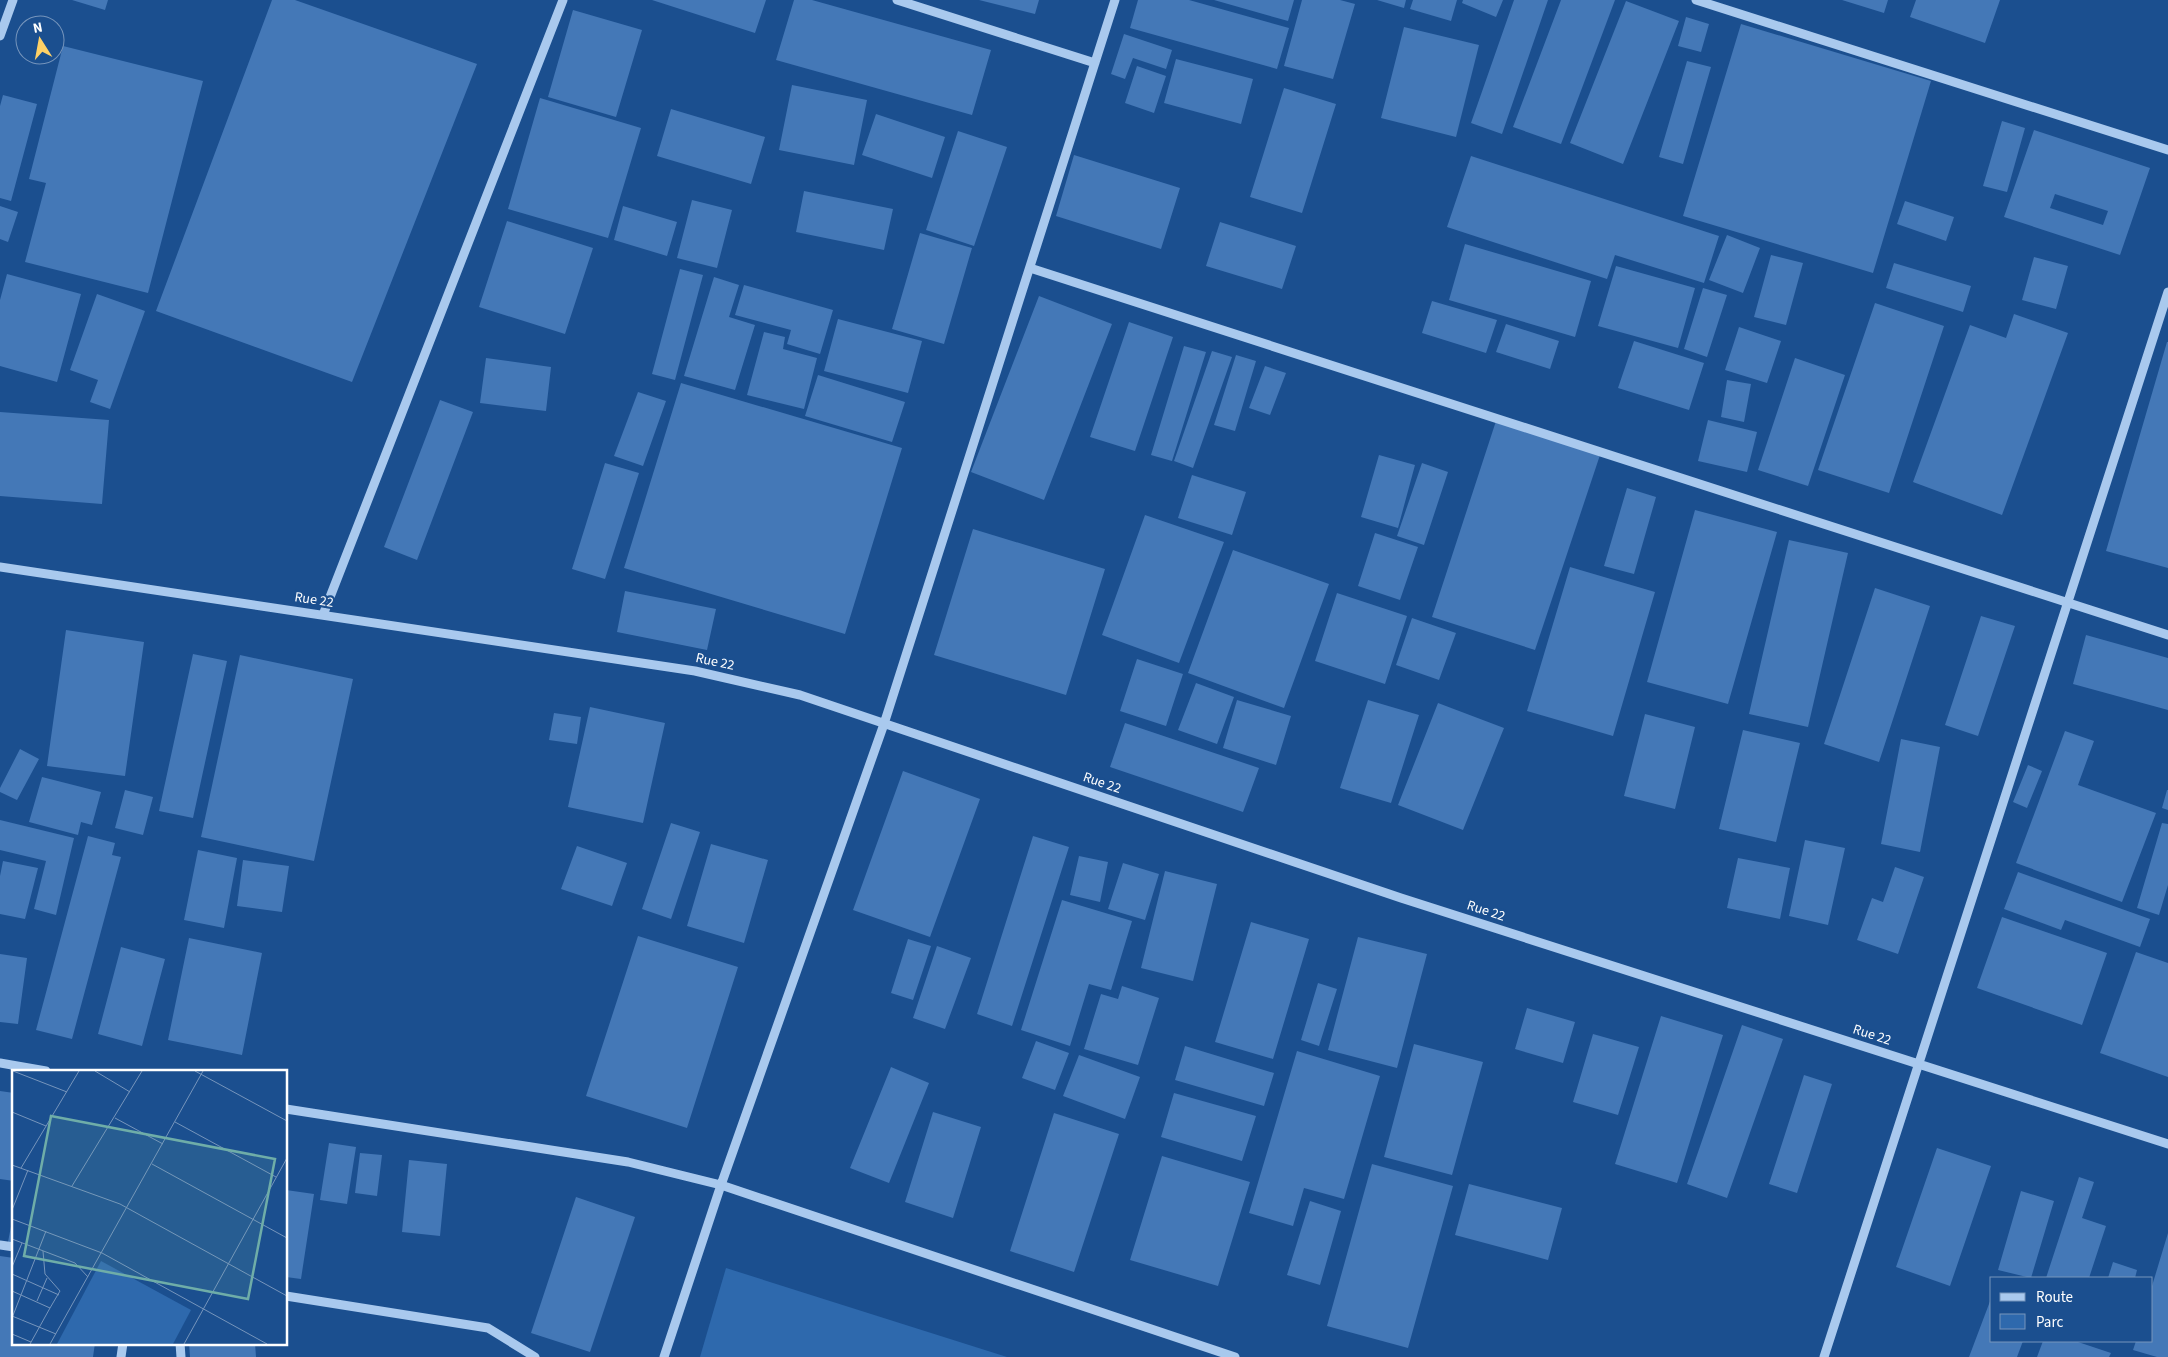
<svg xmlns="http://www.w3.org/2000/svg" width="2168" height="1357" viewBox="0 0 2168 1357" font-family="'Source Sans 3',sans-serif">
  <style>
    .green { fill: #2e69ad }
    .building { fill: #4478b7; fill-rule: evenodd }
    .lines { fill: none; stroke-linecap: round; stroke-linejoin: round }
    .minor { stroke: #a9c9ee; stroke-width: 9 }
    .labels { text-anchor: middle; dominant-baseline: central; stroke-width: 4.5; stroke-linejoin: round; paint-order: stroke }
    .street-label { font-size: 14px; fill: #fff; stroke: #1b4f8f }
    .inset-road { fill: none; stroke: #7695bc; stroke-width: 1 }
    .view { fill: #6fada8; fill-opacity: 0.15; stroke: #6fada8; stroke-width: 2.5 }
    .inset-edge { fill: none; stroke: #fff; stroke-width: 2.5 }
  </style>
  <rect width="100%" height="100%" fill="#1b4f8f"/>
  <path class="green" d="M 726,1268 L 1007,1357 L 700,1357 Z"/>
  <path class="building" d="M 72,0 L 108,0 L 105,10 Z
    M 272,0 L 295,0 L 477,64 L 352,382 L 156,311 Z
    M 652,0 L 766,0 L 755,33 Z
    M 794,0 L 812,0 L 991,50 L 972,115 L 776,60 Z
    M 979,0 L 1039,0 L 1035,14 Z
    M 1138,0 L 1189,0 L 1289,28 L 1277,69 L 1130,28 Z
    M 1214,0 L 1294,0 L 1288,21 Z
    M 1302,0 L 1340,0 L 1355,4 L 1333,79 L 1284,66 Z
    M 1377,0 L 1406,0 L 1404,8 Z
    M 1413,0 L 1457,0 L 1451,21 L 1410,9 Z
    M 1463,0 L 1503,0 L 1496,17 L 1462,3 Z
    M 1514,0 L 1548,0 L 1502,134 L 1471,123 Z
    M 1561,0 L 1615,0 L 1561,144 L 1513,127 Z
    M 1842,0 L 1888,0 L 1884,13 Z
    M 1916,0 L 2000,0 L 1985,43 L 1910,17 Z
    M 1626,1 L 1679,21 L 1623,164 L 1570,143 Z
    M 573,10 L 642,30 L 616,117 L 548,97 Z
    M 1686,17 L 1709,24 L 1701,52 L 1678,46 Z
    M 1741,24 L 1931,81 L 1873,273 L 1683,216 Z
    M 1404,27 L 1479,45 L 1456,137 L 1381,118 Z
    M 1124,34 L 1172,50 L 1166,69 L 1133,58 L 1125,79 L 1111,74 Z
    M 63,46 L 203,81 L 148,293 L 25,262 L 46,183 L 29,179 Z
    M 1176,59 L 1253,79 L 1241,124 L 1164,103 Z
    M 1687,61 L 1711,67 L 1683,164 L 1659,157 Z
    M 1137,66 L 1166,76 L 1154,113 L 1125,103 Z
    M 792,85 L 867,100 L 854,165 L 779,150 Z
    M 1284,88 L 1336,104 L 1302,213 L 1250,197 Z
    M 3,95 L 37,104 L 11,201 L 0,198 L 0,106 Z
    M 540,98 L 641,128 L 608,238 L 508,209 Z
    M 671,109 L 765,137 L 751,184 L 657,156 Z
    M 876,114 L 945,137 L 932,178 L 862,155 Z
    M 2002,121 L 2025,128 L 2007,192 L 1983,186 Z
    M 2034,130 L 2150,168 L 2120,255 L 2004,217 ZM 2055,194 L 2108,211 L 2103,225 L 2050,208 Z
    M 958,131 L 1007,147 L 974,246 L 926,230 Z
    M 1074,155 L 1180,188 L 1161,249 L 1056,216 Z
    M 1471,156 L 1719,236 L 1704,283 L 1615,255 L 1607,279 L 1447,227 Z
    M 804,191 L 893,209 L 884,250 L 796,232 Z
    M 692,200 L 732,210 L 717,268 L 677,258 Z
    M 1905,201 L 1954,217 L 1946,241 L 1897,224 Z
    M 0,206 L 18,212 L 8,242 L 0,239 Z
    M 623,206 L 677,222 L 667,256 L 614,240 Z
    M 507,221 L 593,248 L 565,334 L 479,307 Z
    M 1220,222 L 1296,246 L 1282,289 L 1206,266 Z
    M 920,233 L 972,248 L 944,344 L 892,329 Z
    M 1727,235 L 1760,248 L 1743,293 L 1709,280 Z
    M 1465,244 L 1591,281 L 1575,337 L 1449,300 Z
    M 1771,255 L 1803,263 L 1786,325 L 1754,317 Z
    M 2034,257 L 2068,266 L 2056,309 L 2022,300 Z
    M 1894,263 L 1971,286 L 1963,312 L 1886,288 Z
    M 1616,266 L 1695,288 L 1678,348 L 1598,326 Z
    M 680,269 L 703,275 L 675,380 L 652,374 Z
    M 7,274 L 81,294 L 57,382 L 0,366 L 0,300 Z
    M 714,277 L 739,285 L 729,317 L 755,325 L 735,390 L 684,376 Z
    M 744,285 L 833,310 L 820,354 L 787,344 L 791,330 L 735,315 Z
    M 1703,288 L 1727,295 L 1707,357 L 1684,349 Z
    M 97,294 L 145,311 L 110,409 L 90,402 L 98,380 L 70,370 Z
    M 1039,296 L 1112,324 L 1044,500 L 971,472 Z
    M 1432,301 L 1497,320 L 1486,353 L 1422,333 Z
    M 1875,303 L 1944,326 L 1889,493 L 1818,470 Z
    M 2014,314 L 2068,333 L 2002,515 L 1913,482 L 1970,325 L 2006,338 Z
    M 838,319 L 922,341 L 908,393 L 824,371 Z
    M 1129,322 L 1173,337 L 1135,451 L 1090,437 Z
    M 1506,324 L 1559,341 L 1550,369 L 1496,352 Z
    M 1739,327 L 1781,341 L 1767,383 L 1725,370 Z
    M 764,332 L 785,337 L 783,349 L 817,358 L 804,409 L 747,395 Z
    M 1634,341 L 1704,363 L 1689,410 L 1618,388 Z
    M 2167,342 L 2168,342 L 2168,568 L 2106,551 Z
    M 1184,346 L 1206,352 L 1172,461 L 1151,455 Z
    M 1212,351 L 1232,357 L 1193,468 L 1174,461 Z
    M 1236,355 L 1256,361 L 1235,431 L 1214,425 Z
    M 486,358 L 551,367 L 546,411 L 480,403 Z
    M 1795,358 L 1845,375 L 1808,486 L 1758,470 Z
    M 1265,366 L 1286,373 L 1270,415 L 1249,408 Z
    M 818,375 L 905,402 L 892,442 L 805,416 Z
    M 1727,380 L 1751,384 L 1744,422 L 1721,417 Z
    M 681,383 L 902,448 L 845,634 L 624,568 Z
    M 638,392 L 666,401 L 643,466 L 614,456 Z
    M 440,400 L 473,412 L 417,560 L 384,547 Z
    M 0,412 L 109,420 L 102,504 L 0,496 Z
    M 1708,420 L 1757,432 L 1747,472 L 1698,461 Z
    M 1496,421 L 1600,455 L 1535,650 L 1432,617 Z
    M 1379,455 L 1415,465 L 1398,528 L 1361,517 Z
    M 605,463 L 639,473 L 605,579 L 572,569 Z
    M 1422,463 L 1448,472 L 1424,545 L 1397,536 Z
    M 1192,475 L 1246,492 L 1232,535 L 1178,518 Z
    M 1627,488 L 1656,497 L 1634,574 L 1604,566 Z
    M 1695,510 L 1777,532 L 1728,704 L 1647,682 Z
    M 1145,515 L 1224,542 L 1179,663 L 1102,635 Z
    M 973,529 L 1105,569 L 1066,695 L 934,655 Z
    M 1375,533 L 1418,547 L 1400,600 L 1358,586 Z
    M 1789,540 L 1848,553 L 1808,727 L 1749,714 Z
    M 1233,550 L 1329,584 L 1284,708 L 1188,673 Z
    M 1570,567 L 1655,592 L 1613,736 L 1527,711 Z
    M 1875,588 L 1930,606 L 1879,762 L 1824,744 Z
    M 625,591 L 716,609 L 707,650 L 617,632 Z
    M 1337,593 L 1407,616 L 1385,684 L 1315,661 Z
    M 1981,616 L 2015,626 L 1978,736 L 1945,725 Z
    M 1412,618 L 1456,633 L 1439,680 L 1396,665 Z
    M 66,630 L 144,642 L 125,776 L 47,766 Z
    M 2086,635 L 2168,658 L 2168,710 L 2073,684 Z
    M 193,654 L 227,661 L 193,818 L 159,811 Z
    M 240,655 L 353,679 L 314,861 L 201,837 Z
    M 1137,659 L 1183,674 L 1166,726 L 1120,711 Z
    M 1196,683 L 1234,697 L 1217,744 L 1178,730 Z
    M 1237,700 L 1291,716 L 1276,765 L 1223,748 Z
    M 1368,700 L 1419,715 L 1391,803 L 1340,788 Z
    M 1438,703 L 1504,728 L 1463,830 L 1398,805 Z
    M 590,707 L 665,723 L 643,823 L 568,807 Z
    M 554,713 L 581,717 L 577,744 L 549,740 Z
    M 1645,714 L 1695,727 L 1675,809 L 1624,796 Z
    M 1125,723 L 1259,768 L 1243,812 L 1110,767 Z
    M 1743,730 L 1800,743 L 1776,842 L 1719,829 Z
    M 2065,731 L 2094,741 L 2078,785 L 2156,813 L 2122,902 L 2016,863 Z
    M 1901,739 L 1940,747 L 1920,852 L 1881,844 Z
    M 20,749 L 39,759 L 17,800 L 0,792 L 0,788 Z
    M 2028,765 L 2042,771 L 2027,808 L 2013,802 Z
    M 903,771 L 980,799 L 930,937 L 853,910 Z
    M 42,777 L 101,792 L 92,825 L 81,822 L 78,835 L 29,822 Z
    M 125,790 L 153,797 L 143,835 L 115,828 Z
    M 2167,790 L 2168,790 L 2168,810 L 2162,808 Z
    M 0,820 L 74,838 L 56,915 L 34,909 L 46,861 L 0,850 Z
    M 671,823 L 700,832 L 671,919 L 642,909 Z
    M 2162,823 L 2168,824 L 2168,885 L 2159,915 L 2137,908 Z
    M 88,836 L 115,843 L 112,855 L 121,857 L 72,1039 L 36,1030 Z
    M 1033,836 L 1069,847 L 1012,1026 L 977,1014 Z
    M 1805,840 L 1845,848 L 1828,925 L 1789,916 Z
    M 711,844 L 768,860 L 744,943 L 687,926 Z
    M 577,846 L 627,863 L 612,906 L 561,889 Z
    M 198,850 L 237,858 L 224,928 L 184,920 Z
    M 1079,856 L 1108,862 L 1100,902 L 1070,895 Z
    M 1738,858 L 1790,868 L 1780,919 L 1727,908 Z
    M 243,860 L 289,866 L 282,912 L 237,906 Z
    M 3,861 L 38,868 L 25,919 L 0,914 L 0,876 Z
    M 1123,863 L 1159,874 L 1145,920 L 1108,909 Z
    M 1895,867 L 1924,877 L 1898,954 L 1857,940 L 1872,898 L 1883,902 Z
    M 1165,871 L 1217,884 L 1193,981 L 1141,968 Z
    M 2018,872 L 2150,919 L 2140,947 L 2065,920 L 2061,930 L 2004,909 Z
    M 1062,900 L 1132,921 L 1111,990 L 1089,984 L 1070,1046 L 1021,1030 Z
    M 2002,917 L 2107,953 L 2082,1025 L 1977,988 Z
    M 1251,922 L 1309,939 L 1273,1059 L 1215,1042 Z
    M 638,936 L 738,967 L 687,1128 L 586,1096 Z
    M 1358,937 L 1427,954 L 1397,1068 L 1328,1050 Z
    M 189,938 L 262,953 L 242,1055 L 168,1040 Z
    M 908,939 L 931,946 L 913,1000 L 891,993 Z
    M 937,946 L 971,958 L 945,1029 L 913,1018 Z
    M 121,947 L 165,959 L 142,1046 L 98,1034 Z
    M 2136,952 L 2168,963 L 2168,1077 L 2100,1053 Z
    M 0,954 L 27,958 L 18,1024 L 0,1022 Z
    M 1318,983 L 1337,989 L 1319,1046 L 1301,1040 Z
    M 1122,986 L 1159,998 L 1138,1065 L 1084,1049 L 1101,994 L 1118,999 Z
    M 1527,1008 L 1575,1022 L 1563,1063 L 1515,1049 Z
    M 1661,1016 L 1723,1035 L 1677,1183 L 1615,1164 Z
    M 1742,1025 L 1783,1039 L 1727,1198 L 1687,1184 Z
    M 1593,1034 L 1639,1047 L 1618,1115 L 1573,1102 Z
    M 1036,1041 L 1069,1053 L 1055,1090 L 1022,1078 Z
    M 1414,1044 L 1483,1062 L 1452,1175 L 1384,1157 Z
    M 1185,1046 L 1274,1073 L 1264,1106 L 1175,1080 Z
    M 1297,1051 L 1380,1076 L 1344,1199 L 1304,1188 L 1293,1226 L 1249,1213 Z
    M 1079,1055 L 1140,1077 L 1125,1119 L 1063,1096 Z
    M 891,1067 L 929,1083 L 889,1183 L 850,1168 Z
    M 1804,1075 L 1832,1084 L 1797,1193 L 1769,1184 Z
    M 0,1091 L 14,1093 L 14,1181 L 0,1179 Z
    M 1174,1093 L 1256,1116 L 1242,1161 L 1161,1137 Z
    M 933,1112 L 981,1127 L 953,1218 L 905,1202 Z
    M 1054,1113 L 1119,1134 L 1074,1272 L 1010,1251 Z
    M 329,1143 L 356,1147 L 347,1204 L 320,1200 Z
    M 1937,1148 L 1991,1166 L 1950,1286 L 1896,1267 Z
    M 360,1153 L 382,1155 L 377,1196 L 355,1193 Z
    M 1162,1156 L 1250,1182 L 1218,1286 L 1130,1260 Z
    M 409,1160 L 447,1164 L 440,1236 L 402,1232 Z
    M 1372,1164 L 1453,1186 L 1408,1348 L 1327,1326 Z
    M 2079,1177 L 2094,1182 L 2082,1218 L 2106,1226 L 2089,1278 L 2046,1278 Z
    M 1469,1184 L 1562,1208 L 1548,1260 L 1455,1235 Z
    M 286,1190 L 314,1194 L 301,1279 L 286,1277 Z
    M 2021,1191 L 2054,1201 L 2031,1278 L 1998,1270 Z
    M 576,1197 L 635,1217 L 590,1352 L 531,1333 Z
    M 1310,1201 L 1341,1211 L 1320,1285 L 1287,1275 Z
    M 13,1216 L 14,1216 L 14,1243 L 8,1242 Z
    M 2168,1233 L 2168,1357 L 2157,1357 L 2133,1350 L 2136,1341 L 2152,1341 L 2152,1286 Z
    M 0,1256 L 14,1258 L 14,1343 L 95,1343 L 93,1357 L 0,1357 Z
    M 2113,1262 L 2137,1270 L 2135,1278 L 2108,1278 Z
    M 1992,1296 L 1992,1341 L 2023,1341 L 2017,1357 L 1969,1357 Z
    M 2043,1341 L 2075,1341 L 2111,1353 L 2109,1357 L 2037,1357 Z
    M 189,1343 L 255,1343 L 256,1357 L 190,1357 Z"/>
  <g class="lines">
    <path class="minor" d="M 897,0 L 1095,63
      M 1696,0 L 2168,150
      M 0,36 L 13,0
      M 1030,268 L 2168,635
      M 0,567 L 695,671 L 800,695 L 1401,898 L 2168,1144
      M 323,615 L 563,0
      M 0,1063 L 46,1071
      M 286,1109 L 628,1162 L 721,1185 L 1235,1357
      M 0,1245 L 14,1247
      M 286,1296 L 488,1328 L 535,1357
      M 180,1343 L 181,1357
      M 121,1357 L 123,1343
      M 664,1357 L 721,1185 L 884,724 L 1115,0
      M 1824,1357 L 2168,292"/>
  </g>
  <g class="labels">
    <g class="street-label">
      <text transform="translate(314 600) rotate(9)">Rue 22</text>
      <text transform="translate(715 662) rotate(12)">Rue 22</text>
      <text transform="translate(1102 783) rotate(19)">Rue 22</text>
      <text transform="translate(1486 911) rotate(18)">Rue 22</text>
      <text transform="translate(1872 1035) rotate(18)">Rue 22</text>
    </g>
  </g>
  <g transform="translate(12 1070)">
    <rect width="275" height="275" fill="#1b4f8f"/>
    <path d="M 89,191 L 179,240 L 161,274 L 45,274 Z" fill="#2e69ad"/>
    <path class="inset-road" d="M 83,1 L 118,22M 183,1 L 275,51M 0,4 L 1,1 L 55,22M 0,42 L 34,56M 103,48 L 151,74M 163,52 L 264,107M 140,94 L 275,168M 0,95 L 108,134 L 275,226M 9,98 L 67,1M 60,116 L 130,1M 0,140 L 16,100M 0,149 L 90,183 L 255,274M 0,169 L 63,193 L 76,207M 0,197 L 10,173M 0,204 L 47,225M 0,221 L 38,238 L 48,221 L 33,204 L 31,181M 25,231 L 35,208M 0,246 L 44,264M 0,248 L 34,161M 0,264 L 19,272M 18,274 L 38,238M 38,274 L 191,1M 172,274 L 275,88"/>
    <path class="view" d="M 39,46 L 263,89 L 236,229 L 12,186 Z"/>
    <rect width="275" height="275" class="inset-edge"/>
  </g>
  <rect x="1990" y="1277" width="162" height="65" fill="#1b4f8f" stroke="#7695bc"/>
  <rect x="2000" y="1293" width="25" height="8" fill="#a9c9ee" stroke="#7695bc"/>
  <text x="2036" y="1302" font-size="15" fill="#ffffff">Route</text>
  <rect x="2000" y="1314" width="25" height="15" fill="#2e69ad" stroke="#7695bc"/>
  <text x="2036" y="1327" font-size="15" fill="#ffffff">Parc</text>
  <g transform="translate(40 40) rotate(349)"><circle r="24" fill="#1b4f8f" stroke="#7695bc"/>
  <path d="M0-4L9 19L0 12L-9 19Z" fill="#ffd166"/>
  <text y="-8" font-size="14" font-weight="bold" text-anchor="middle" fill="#ffffff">N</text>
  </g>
</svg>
